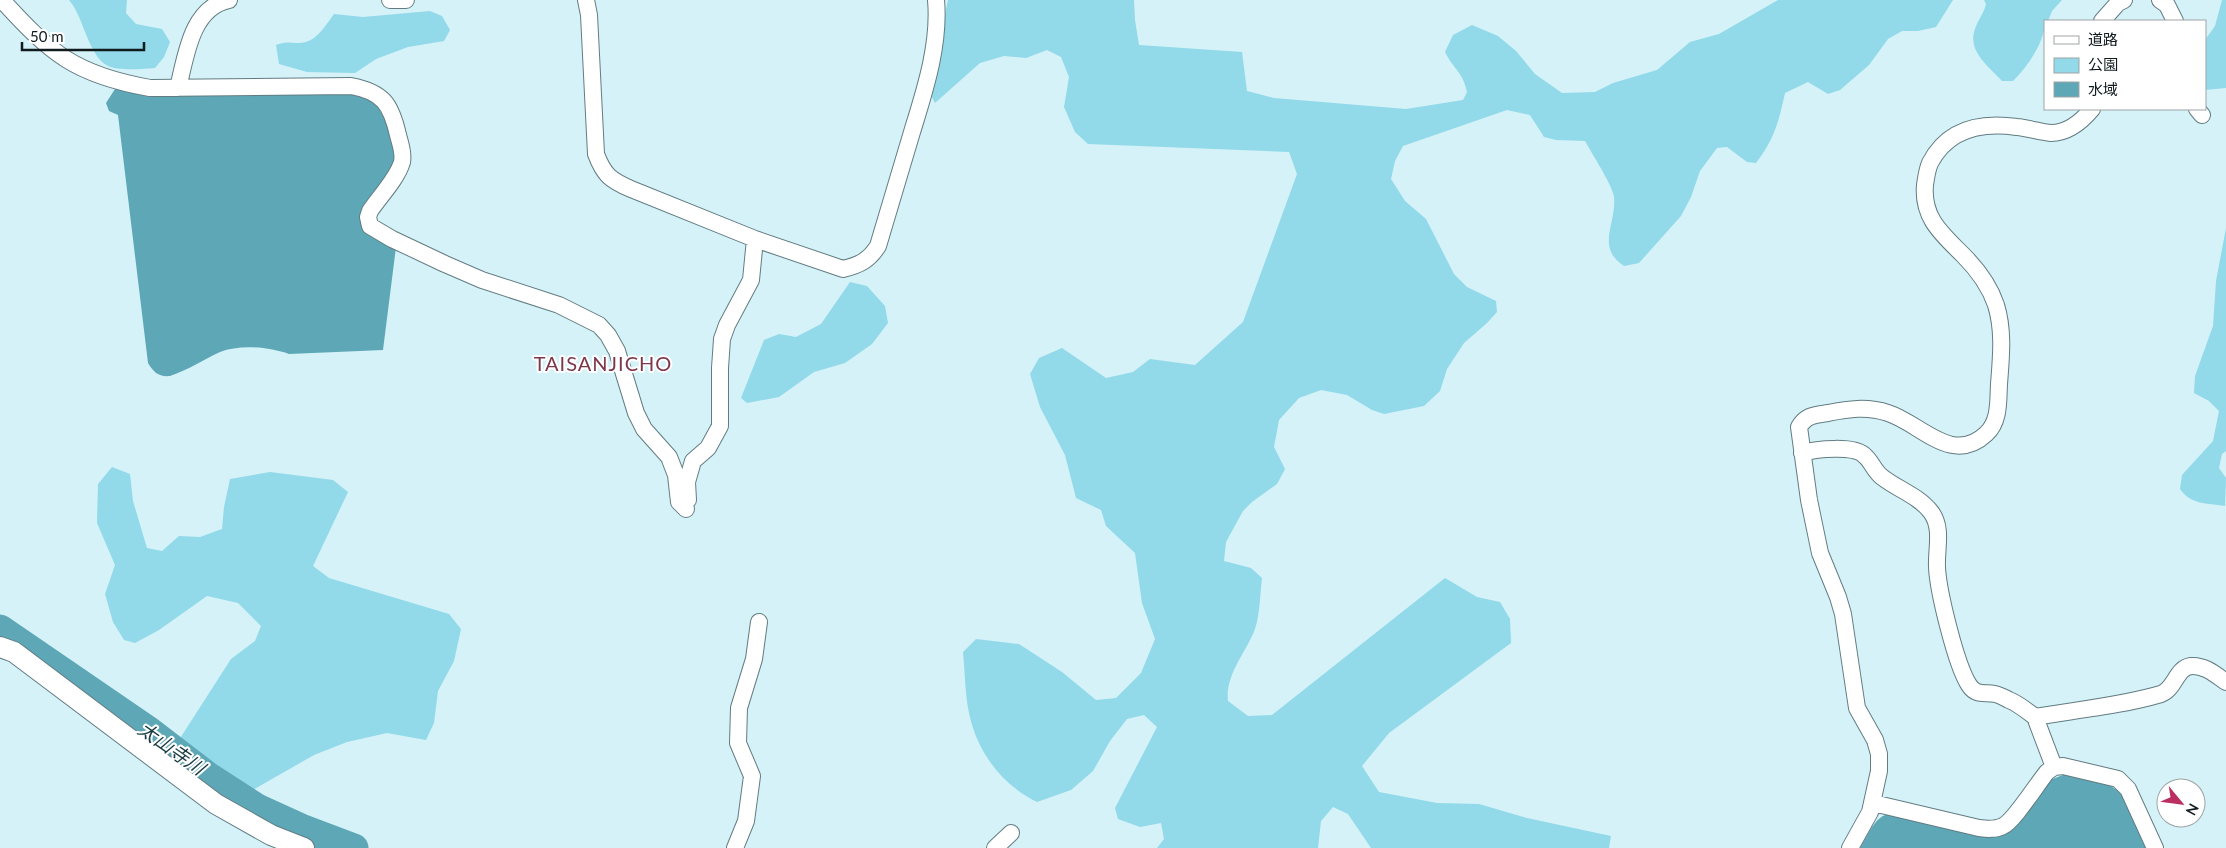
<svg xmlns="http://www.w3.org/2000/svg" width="2226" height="848" viewBox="0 0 2226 848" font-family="Lato,'Noto Sans JP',sans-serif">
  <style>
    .green { fill: #92d9e9 }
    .water { fill: #5da7b7 }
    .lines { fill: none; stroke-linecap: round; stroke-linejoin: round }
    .river { stroke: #5da7b7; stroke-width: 29 }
    .minor-casing { stroke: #627c82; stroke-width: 18 }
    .tertiary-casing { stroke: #627c82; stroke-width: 22 }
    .minor { stroke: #fff; stroke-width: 16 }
    .tertiary { stroke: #fff; stroke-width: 20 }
    .labels { text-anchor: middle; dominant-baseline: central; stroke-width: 4; stroke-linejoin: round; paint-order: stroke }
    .water-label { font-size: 19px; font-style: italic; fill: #193c44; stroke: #fff }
    .quarter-label { font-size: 20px; letter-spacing: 1px; fill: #7d374b; stroke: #fff }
  </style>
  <rect width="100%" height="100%" fill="#d4f2f8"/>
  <path class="green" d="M 69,0 L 127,0 L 126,13 L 136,24 L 162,29 L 170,42 L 164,57 L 155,68 C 144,69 118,71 108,66 C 88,56 84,17 69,0 Z
    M 948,0 L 1134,0 L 1135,20 L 1139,45 L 1242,52 L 1247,91 L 1274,98 L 1406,109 L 1463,100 L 1467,92 C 1463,72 1454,70 1445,52 L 1453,35 L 1472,25 L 1498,36 L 1516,51 L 1535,74 L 1562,93 L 1595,92 L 1613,83 L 1657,70 L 1690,42 L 1719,34 L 1778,0 L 1953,0 L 1936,27 L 1918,31 L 1902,31 L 1888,39 L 1869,65 L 1840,90 L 1828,94 L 1808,82 L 1785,93 C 1779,121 1774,140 1756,163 L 1747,162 L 1727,147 L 1717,148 L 1700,171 L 1691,197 L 1681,216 L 1639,263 L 1624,266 C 1595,247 1617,224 1614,196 C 1612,185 1591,152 1585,141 L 1556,140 L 1544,137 L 1530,115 L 1507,110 L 1403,146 L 1395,161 L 1391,179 L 1405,201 L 1426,219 L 1454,274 L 1467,287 L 1496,301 L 1497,312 L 1487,323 L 1464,343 L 1447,369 L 1440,391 L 1424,406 L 1384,414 L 1372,410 L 1347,395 L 1321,390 L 1299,398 L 1279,420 L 1274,447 L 1285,469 L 1277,484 L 1252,502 L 1243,511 L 1226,542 L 1224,561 L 1251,568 L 1262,578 C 1260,594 1260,614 1255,629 C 1246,653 1225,674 1228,701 L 1248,716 L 1272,715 L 1445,578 L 1477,597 L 1500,602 L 1510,619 L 1511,643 L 1389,733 L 1362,766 L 1379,792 L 1437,803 L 1479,804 L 1527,818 L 1611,836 L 1609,848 L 1371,848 L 1348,814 L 1333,807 L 1321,821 L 1318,848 L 1157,848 L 1164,839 L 1161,823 L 1140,827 L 1118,819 L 1115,808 L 1157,727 L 1144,715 L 1127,719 L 1110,741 L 1093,771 L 1071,790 L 1037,802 C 1002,785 977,752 969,713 C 965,694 965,672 963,652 L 976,639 L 1019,644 L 1062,672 L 1096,700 L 1116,698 L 1141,673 L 1155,639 L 1142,603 L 1135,553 L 1106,526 L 1101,510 L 1076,498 L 1065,455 L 1040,407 L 1030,374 L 1039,358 L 1062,348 L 1106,378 L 1133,372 L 1150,359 L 1195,365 L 1243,322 L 1297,174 L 1289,152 L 1088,144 L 1075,132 L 1064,107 L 1069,77 L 1061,57 L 1047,50 L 1026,58 L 1004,56 L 980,63 L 935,103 L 929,91 Z
    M 1984,0 L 2062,0 L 2052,11 L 2048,21 L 2045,21 C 2045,42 2028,66 2013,81 L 2002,81 C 1988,66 1967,51 1975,29 C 1978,20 1984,13 1986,4 Z
    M 2222,0 L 2226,0 L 2226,88 L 2205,90 L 2205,40 L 2215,26 Z
    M 430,11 L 442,16 L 450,30 L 444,41 L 408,47 L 376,59 L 355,73 L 307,72 L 279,64 L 276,45 C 289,41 287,43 299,43 C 316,43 325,26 334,14 L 363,17 Z
    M 2226,228 L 2226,451 L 2222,454 L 2219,468 L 2226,478 L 2225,506 C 2207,503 2191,505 2180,489 L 2182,475 L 2213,441 L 2219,411 L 2209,401 L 2194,393 L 2195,376 L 2213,326 L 2216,281 Z
    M 850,282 L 867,286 L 885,306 L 888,323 L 872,344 L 845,363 L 814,372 L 779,397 L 747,403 L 741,398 L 764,340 L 779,334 L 796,337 L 821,324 Z
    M 112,467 L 130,474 L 133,501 L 147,548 L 162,551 L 179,536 L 200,537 L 222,529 L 224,507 L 230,479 L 270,472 L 333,480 L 348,492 L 313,566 L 329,578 L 449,614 L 461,629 L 454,661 L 438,691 L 434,723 L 426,740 L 387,733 L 347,742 L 314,755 L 249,792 L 216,774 L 177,743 L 231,659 L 255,641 L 261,626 L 238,603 L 207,596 L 159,630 L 135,643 L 124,640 L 113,622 L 105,594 L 115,565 L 97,523 L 98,484 Z"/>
  <path class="water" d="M 115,89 L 153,96 L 347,94 C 356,95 369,97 375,104 C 386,116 398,150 393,166 C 385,190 350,202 364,231 L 370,236 L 396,247 L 383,350 L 289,354 C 269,347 240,344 220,352 C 203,360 188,370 170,376 C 159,377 154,373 148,363 L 118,115 L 109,111 L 106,103 Z
    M 2068,773 C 2084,778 2107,780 2119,792 C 2131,803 2140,832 2146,848 L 1860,848 C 1868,836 1875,814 1891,814 L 1983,836 L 2050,780 Z"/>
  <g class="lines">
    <path class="river" d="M 0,629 L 149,731 L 209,777 L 257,808 L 301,828 L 354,848"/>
    <g class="minor-casing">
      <path id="minor" d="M 2,0 C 51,54 76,75 150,88 L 351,86 C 383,92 391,104 398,135 C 400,143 404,153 402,162 C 397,179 380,196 370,211 L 368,217 L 370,226 L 392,239 L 445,264 L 482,280 L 559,305 L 599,325 L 608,335 L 617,351 L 636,413 L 644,429 L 669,457 L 676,475 L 679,502 L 686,509
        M 390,0 L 406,0
        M 586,0 L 589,15 L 596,154 C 604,175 610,180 631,189 L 755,239 L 843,269 C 860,265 869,260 878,246 C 889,208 901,170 912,132 C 925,90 940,44 936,0
        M 2160,0 L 2167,5 L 2175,21
        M 2102,21 L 2118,3 L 2124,0
        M 178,88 C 186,56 191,8 229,0
        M 2197,109 L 2202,115
        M 1802,453 C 1816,449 1855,445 1865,456 C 1872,462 1874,471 1882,477 C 1897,489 1919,496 1931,512 C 1943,528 1936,549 1937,567 C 1938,591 1956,665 1969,685 C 1976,696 1984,692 1995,694 C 2000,695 2005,698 2009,700 C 2019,704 2027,711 2035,717 C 2076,710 2120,706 2161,694 C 2175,689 2176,668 2191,666 C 2205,665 2216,675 2226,682
        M 688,500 L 687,482 L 693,461 L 708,448 L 720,426 L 720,368 L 722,339 L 727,325 L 751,280 L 755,239
        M 2035,717 L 2054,767
        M 1873,803 L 1979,828 C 1987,829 1995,830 2003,826 C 2014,821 2037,784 2047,772 L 2054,767 L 2063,766 L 2118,779 L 2128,789 L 2155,848
        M 735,848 L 746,821 L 752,776 L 738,743 L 739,708 L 754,659 L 759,622
        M 995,848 L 1011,833
        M 1850,848 L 1870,812 L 1879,771 L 1879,754 L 1875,740 L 1857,708 L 1843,614 L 1838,597 L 1820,553 L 1809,500 L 1799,427 C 1806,415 1815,415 1828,413 C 1848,409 1867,406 1888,413 C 1920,423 1952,466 1986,434 C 2000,421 1998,401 1999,384 C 2001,358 2004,331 1996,305 C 1990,287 1977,269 1963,255 C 1942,234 1922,218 1925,185 C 1926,178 1927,170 1930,163 C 1948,128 1982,122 2017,127 C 2028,128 2040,132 2051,133 C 2068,133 2082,121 2092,109"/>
    </g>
    <g class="tertiary-casing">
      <path id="tertiary" d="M 0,647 L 14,652 L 216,804 L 271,835 L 304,848"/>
    </g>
    <use href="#minor" class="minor"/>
    <use href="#tertiary" class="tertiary"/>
  </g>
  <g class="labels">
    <g class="water-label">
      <text transform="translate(172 748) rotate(35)">太山寺川</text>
    </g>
    <g class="quarter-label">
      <text x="603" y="363">TAISANJICHO</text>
    </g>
  </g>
  <rect x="2044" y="20" width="162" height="90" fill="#ffffff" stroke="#9fa4a5"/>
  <rect x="2054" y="36" width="25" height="8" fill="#ffffff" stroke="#9fa4a5"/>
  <text x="2088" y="45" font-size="15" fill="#101b1d">道路</text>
  <rect x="2054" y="58" width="25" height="15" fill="#92d9e9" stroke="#9fa4a5"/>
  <text x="2088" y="70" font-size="15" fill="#101b1d">公園</text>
  <rect x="2054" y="82" width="25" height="15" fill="#5da7b7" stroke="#9fa4a5"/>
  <text x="2088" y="95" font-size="15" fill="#101b1d">水域</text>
  <g transform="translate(2181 803) rotate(119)"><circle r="24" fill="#ffffff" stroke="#9fa4a5"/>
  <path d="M0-4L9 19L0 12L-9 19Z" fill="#bb2e62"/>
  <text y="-8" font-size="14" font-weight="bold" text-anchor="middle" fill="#101b1d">N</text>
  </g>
  <path d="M22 42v8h122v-8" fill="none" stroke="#101b1d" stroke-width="2.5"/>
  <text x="30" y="42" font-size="15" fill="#101b1d" stroke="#ffffff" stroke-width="4" paint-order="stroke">50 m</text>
</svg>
